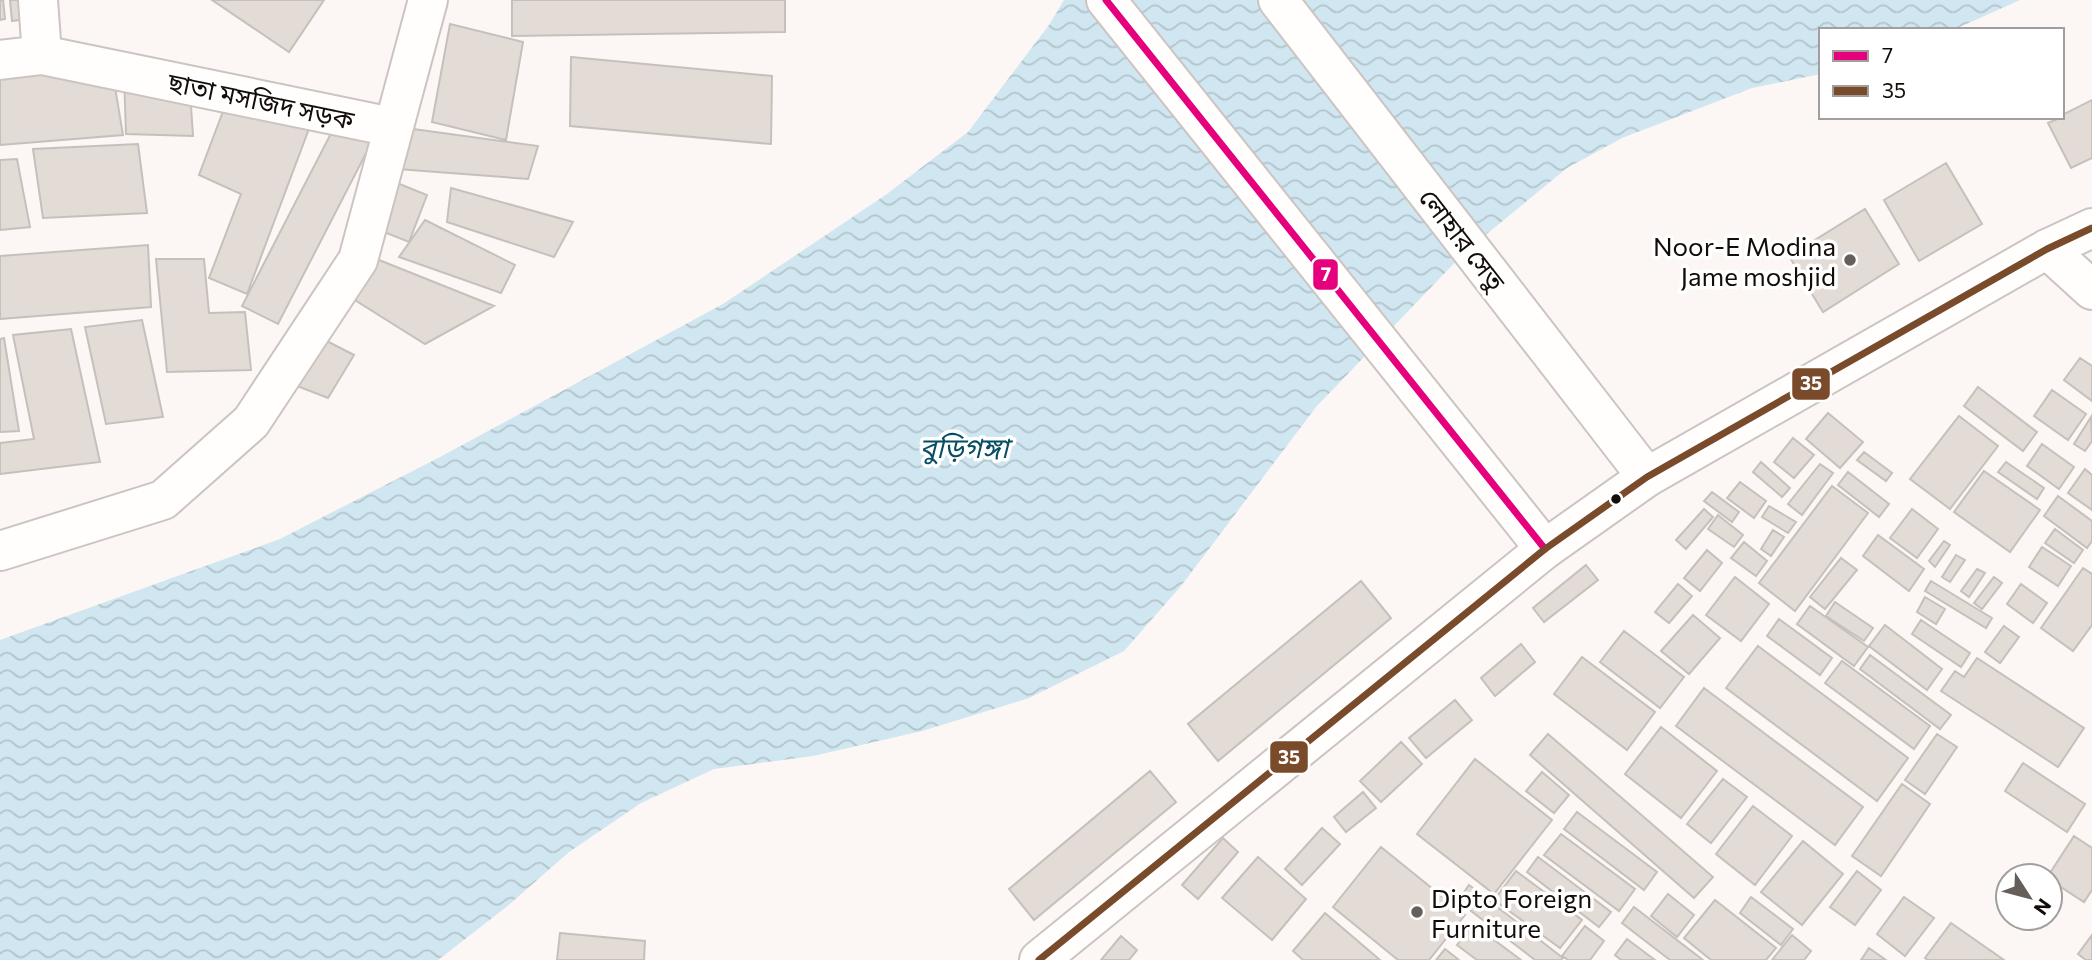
<svg xmlns="http://www.w3.org/2000/svg" width="2092" height="960" viewBox="0 0 2092 960" font-family="Commissioner,'Noto Sans Bengali',sans-serif">
  <style>
    .water { fill: url(#water-waves) }
    .building { fill: #e3dbd6; stroke: #c6c0bc; stroke-width: 2 }
    .lines { fill: none; stroke-linecap: round; stroke-linejoin: round }
    .minor-casing { stroke: #ccc4c1; stroke-width: 42 }
    .tertiary-casing { stroke: #ccc4c1; stroke-width: 42 }
    .trunk-casing { stroke: #ccc4c1; stroke-width: 42 }
    .minor { stroke: #fffefd; stroke-width: 38 }
    .tertiary { stroke: #fffefd; stroke-width: 38 }
    .trunk { stroke: #fffefd; stroke-width: 38 }
    .bus-1-casing { stroke: #fff; stroke-width: 12 }
    .bus-2-casing { stroke: #fff; stroke-width: 12 }
    .bus-1 { stroke: #e5007d; stroke-width: 7 }
    .bus-2 { stroke: #7a4b2a; stroke-width: 7 }
    .poi-dot { fill: #655e5b; stroke: #fff; stroke-width: 2.5 }
    .bus-dot { fill: #140c09; stroke: #fff; stroke-width: 2.5 }
    .labels { text-anchor: middle; dominant-baseline: central; stroke-width: 7; stroke-linejoin: round; paint-order: stroke }
    .street-label { font-size: 26px; fill: #140c09; stroke: #fff }
    .poi-label { font-size: 26px; fill: #140c09; stroke: #fff; text-anchor: end }
    .water-label { font-size: 28px; font-style: italic; fill: #074d63; stroke: #fff }
    .line-badge { stroke: #fff; stroke-width: 2.5 }
    .badge-label { font-size: 19px; text-anchor: middle; font-weight: bold; fill: #fff }
  </style>
  <defs>
    <pattern id="water-waves" width="16" height="10" patternUnits="userSpaceOnUse" patternTransform="scale(1.75)"><rect width="16" height="10" fill="#d0e6f0"/><path d="M0 5q4-4 8 0t8 0" fill="none" stroke="#b2c4cc"/></pattern>
  </defs>
  <rect width="100%" height="100%" fill="#fcf6f4"/>
  <path class="water" d="M 1064,0 L 2020,0 L 1953,30 L 1821,30 L 1821,74 L 1752,88 L 1622,138 L 1567,168 L 1466,251 L 1316,407 L 1181,586 L 1124,651 L 1029,698 L 922,731 L 813,756 L 714,769 L 641,803 L 569,852 L 505,908 L 438,960 L 0,960 L 0,640 L 280,539 L 440,457 L 723,304 L 887,194 L 968,132 L 1049,25 Z"/>
  <path class="building" d="M 0,0 L 3,0 L 5,19 L 0,20 Z
    M 10,0 L 31,0 L 33,18 L 12,21 Z
    M 212,0 L 324,0 L 289,52 Z
    M 512,0 L 785,0 L 785,32 L 512,36 Z
    M 450,24 L 523,42 L 506,140 L 432,122 Z
    M 571,57 L 772,76 L 771,144 L 570,126 Z
    M 112,69 L 123,135 L 0,145 L 0,78 Z
    M 124,75 L 189,76 L 193,136 L 126,134 Z
    M 233,85 L 313,118 L 247,294 L 209,278 L 241,194 L 199,175 Z
    M 2092,100 L 2092,158 L 2071,168 L 2048,123 L 2062,117 L 2062,115 Z
    M 342,112 L 378,130 L 278,324 L 242,306 Z
    M 406,128 L 538,146 L 528,179 L 398,169 Z
    M 138,144 L 147,213 L 43,218 L 33,149 Z
    M 17,159 L 30,227 L 0,230 L 0,160 Z
    M 1946,163 L 1982,224 L 1919,261 L 1884,200 Z
    M 397,183 L 427,195 L 409,242 L 379,230 Z
    M 451,188 L 573,222 L 554,257 L 447,222 Z
    M 1865,209 L 1899,264 L 1823,312 L 1789,256 Z
    M 425,220 L 515,265 L 501,293 L 399,257 Z
    M 148,245 L 151,307 L 0,319 L 0,256 Z
    M 156,259 L 204,259 L 209,313 L 245,312 L 251,370 L 167,372 Z
    M 379,260 L 494,306 L 425,344 L 350,297 Z
    M 142,320 L 163,417 L 106,424 L 85,327 Z
    M 71,329 L 100,462 L 0,474 L 0,443 L 34,439 L 13,335 Z
    M 319,337 L 354,355 L 328,398 L 292,384 Z
    M 4,338 L 19,431 L 0,432 L 0,339 Z
    M 2080,358 L 2092,366 L 2092,401 L 2064,380 Z
    M 1978,387 L 2037,432 L 2023,451 L 1964,406 Z
    M 2052,390 L 2086,414 L 2068,440 L 2034,416 Z
    M 1828,413 L 1863,442 L 1840,468 L 1806,439 Z
    M 1959,416 L 1998,446 L 1950,509 L 1910,479 Z
    M 2091,417 L 2092,441 L 2085,451 L 2074,444 Z
    M 1793,438 L 1814,455 L 1794,478 L 1774,462 Z
    M 2042,444 L 2074,467 L 2059,489 L 2027,466 Z
    M 1864,452 L 1892,473 L 1886,481 L 1857,460 Z
    M 1761,462 L 1790,488 L 1782,497 L 1753,472 Z
    M 2006,462 L 2044,488 L 2037,499 L 1998,472 Z
    M 1820,464 L 1833,473 L 1802,515 L 1788,504 Z
    M 2085,469 L 2092,475 L 2092,510 L 2068,493 Z
    M 1984,471 L 2040,510 L 2010,552 L 1954,512 Z
    M 1848,472 L 1889,504 L 1879,517 L 1838,485 Z
    M 1740,482 L 1766,501 L 1754,518 L 1727,498 Z
    M 1832,486 L 1868,513 L 1795,611 L 1759,583 Z
    M 1712,492 L 1739,512 L 1732,522 L 1704,501 Z
    M 2058,496 L 2092,521 L 2092,541 L 2087,548 L 2044,516 Z
    M 1769,506 L 1796,522 L 1788,533 L 1762,517 Z
    M 1704,509 L 1713,517 L 1686,549 L 1676,540 Z
    M 1912,509 L 1938,529 L 1917,558 L 1890,538 Z
    M 1718,515 L 1743,535 L 1734,547 L 1708,529 Z
    M 2055,529 L 2083,550 L 2074,563 L 2045,543 Z
    M 1773,530 L 1784,537 L 1771,556 L 1761,549 Z
    M 1878,535 L 1924,569 L 1909,591 L 1863,556 Z
    M 1944,541 L 1950,545 L 1935,567 L 1929,561 Z
    M 1744,542 L 1767,561 L 1756,576 L 1731,558 Z
    M 2042,547 L 2071,566 L 2058,586 L 2029,567 Z
    M 1707,550 L 1722,563 L 1700,591 L 1684,578 Z
    M 1956,555 L 1965,560 L 1950,582 L 1942,577 Z
    M 1841,558 L 1857,570 L 1825,609 L 1810,597 Z
    M 1586,565 L 1598,580 L 1544,622 L 1533,608 Z
    M 2083,568 L 2092,574 L 2092,625 L 2073,651 L 2041,628 Z
    M 1977,569 L 1985,573 L 1969,597 L 1961,591 Z
    M 1735,577 L 1769,604 L 1741,641 L 1706,615 Z
    M 1994,577 L 2002,583 L 1982,609 L 1974,603 Z
    M 1361,581 L 1391,618 L 1218,761 L 1188,724 Z
    M 1931,581 L 1992,618 L 1986,628 L 1925,591 Z
    M 1678,584 L 1692,596 L 1669,623 L 1655,612 Z
    M 2021,584 L 2047,603 L 2033,623 L 2007,604 Z
    M 1925,597 L 1945,609 L 1936,624 L 1917,612 Z
    M 1835,602 L 1873,628 L 1864,641 L 1826,616 Z
    M 1810,606 L 1868,647 L 1854,666 L 1797,624 Z
    M 1693,615 L 1720,638 L 1689,674 L 1661,651 Z
    M 1779,619 L 1832,658 L 1820,675 L 1767,636 Z
    M 1921,620 L 1970,653 L 1961,667 L 1912,634 Z
    M 1885,625 L 1942,669 L 1927,690 L 1869,646 Z
    M 2004,626 L 2019,637 L 2000,663 L 1985,652 Z
    M 1624,631 L 1684,677 L 1660,708 L 1600,662 Z
    M 1521,644 L 1535,662 L 1495,696 L 1481,678 Z
    M 1758,646 L 1908,758 L 1877,801 L 1726,688 Z
    M 1870,655 L 1951,715 L 1940,729 L 1860,669 Z
    M 1582,657 L 1655,712 L 1627,750 L 1554,694 Z
    M 1977,658 L 2084,728 L 2058,767 L 1941,691 L 1955,671 L 1964,677 Z
    M 1842,661 L 1930,726 L 1914,749 L 1825,683 Z
    M 1704,688 L 1863,807 L 1835,845 L 1676,726 Z
    M 1455,700 L 1472,720 L 1426,758 L 1409,738 Z
    M 1661,727 L 1717,771 L 1681,818 L 1625,774 Z
    M 1548,734 L 1713,877 L 1694,898 L 1530,755 Z
    M 1937,734 L 1957,747 L 1925,794 L 1905,780 Z
    M 1401,742 L 1422,764 L 1381,802 L 1360,781 Z
    M 1475,759 L 1552,820 L 1494,894 L 1417,834 Z
    M 2023,763 L 2085,804 L 2067,832 L 2005,791 Z
    M 1150,771 L 1176,802 L 1034,920 L 1009,889 Z
    M 1542,772 L 1569,795 L 1554,813 L 1526,791 Z
    M 1723,779 L 1747,797 L 1711,843 L 1687,824 Z
    M 1902,784 L 1930,804 L 1881,876 L 1852,856 Z
    M 1363,792 L 1376,808 L 1346,832 L 1334,817 Z
    M 1753,806 L 1792,836 L 1755,885 L 1716,854 Z
    M 1577,812 L 1657,872 L 1644,890 L 1564,829 Z
    M 1322,828 L 1340,844 L 1302,885 L 1285,869 Z
    M 1561,834 L 1635,889 L 1619,911 L 1544,855 Z
    M 2074,836 L 2092,848 L 2092,890 L 2084,902 L 2050,880 L 2048,876 Z
    M 1223,838 L 1238,852 L 1198,899 L 1182,885 Z
    M 1803,841 L 1843,874 L 1802,925 L 1761,892 Z
    M 1381,847 L 1465,915 L 1429,960 L 1398,960 L 1333,907 Z
    M 1258,857 L 1306,899 L 1272,940 L 1222,898 Z
    M 1538,857 L 1611,912 L 1599,927 L 1527,872 Z
    M 1516,871 L 1582,920 L 1560,948 L 1494,900 Z
    M 1857,871 L 1881,890 L 1855,925 L 1830,907 Z
    M 1469,885 L 1563,958 L 1561,960 L 1535,960 L 1458,901 Z
    M 1668,894 L 1694,915 L 1677,937 L 1651,916 Z
    M 1751,897 L 1793,929 L 1781,945 L 1740,913 Z
    M 1904,897 L 1934,918 L 1905,956 L 1877,934 Z
    M 1715,900 L 1776,948 L 1766,960 L 1711,960 L 1684,938 Z
    M 1634,907 L 1703,960 L 1670,960 L 1622,923 Z
    M 1325,913 L 1380,960 L 1303,960 L 1293,951 Z
    M 1951,923 L 2004,960 L 1928,960 L 1925,958 Z
    M 1473,924 L 1521,960 L 1477,960 L 1457,945 Z
    M 1585,926 L 1604,941 L 1590,960 L 1568,960 L 1562,956 Z
    M 560,933 L 645,941 L 644,960 L 557,960 Z
    M 1792,935 L 1811,951 L 1804,960 L 1772,960 Z
    M 2092,935 L 2092,960 L 2086,960 L 2078,954 Z
    M 1121,936 L 1137,950 L 1129,960 L 1101,960 Z
    M 1627,939 L 1655,960 L 1621,960 L 1615,955 Z
    M 1869,948 L 1886,960 L 1861,960 Z
    M 1445,949 L 1459,960 L 1436,960 Z"/>
  <g class="lines">
    <g class="minor-casing">
      <path id="minor" d="M 38,0 L 42,55
        M 1278,0 L 1647,477
        M 0,60 L 42,55 L 392,127
        M 2047,249 L 2092,290
        M 0,551 L 163,500 L 251,422 L 358,260 L 428,0"/>
    </g>
    <g class="tertiary-casing">
      <path id="tertiary" d="M 1106,0 L 1545,549"/>
    </g>
    <g class="trunk-casing">
      <path id="trunk" d="M 1039,960 L 1545,549 L 1647,477 L 2047,249 L 2092,228"/>
    </g>
    <use href="#minor" class="minor"/>
    <use href="#tertiary" class="tertiary"/>
    <use href="#trunk" class="trunk"/>
    <g class="bus-1-casing">
      <path id="bus-1" d="M 1106,0 L 1545,549"/>
    </g>
    <g class="bus-2-casing">
      <path id="bus-2" d="M 1039,960 L 1545,549 L 1647,477 L 2047,249 L 2092,228"/>
    </g>
    <use href="#bus-1" class="bus-1"/>
    <use href="#bus-2" class="bus-2"/>
  </g>
  <g class="poi-dot">
    <circle cx="1850" cy="260" r="7"/>
    <circle cx="1417" cy="912" r="7"/>
  </g>
  <circle class="bus-dot" cx="1616" cy="499" r="6"/>
  <g class="labels">
    <g class="street-label">
      <text transform="translate(261 100) rotate(12)">ছাতা মসজিদ সড়ক</text>
      <text transform="translate(1463 239) rotate(52)">লোহার সেতু</text>
    </g>
    <g class="poi-label">
      <text x="1836" y="245">Noor-E Modina<tspan x="1836" dy="30">Jame moshjid</tspan></text>
      <text x="1431" y="897" text-anchor="start">Dipto Foreign<tspan x="1431" dy="30">Furniture</tspan></text>
    </g>
    <g class="water-label">
      <text x="964" y="447">বুড়িগঙ্গা</text>
    </g>
  </g>
  <g class="line-badge">
    <rect x="1312" y="258" width="27" height="33" rx="7" fill="#e5007d"/>
    <rect x="1791" y="367" width="40" height="34" rx="7" fill="#7a4b2a"/>
    <rect x="1269" y="740" width="40" height="34" rx="7" fill="#7a4b2a"/>
  </g>
  <g class="badge-label">
    <text x="1326" y="281">7</text>
    <text x="1811" y="390">35</text>
    <text x="1289" y="764">35</text>
  </g>
  <rect x="1819" y="28" width="245" height="91" fill="#ffffff" stroke="#a19e9d" stroke-width="2"/>
  <rect x="1833" y="51" width="35" height="10" fill="#e5007d" stroke="#a19e9d" stroke-width="2"/>
  <text x="1882" y="63" font-size="21" fill="#140c09">7</text>
  <rect x="1833" y="86" width="35" height="10" fill="#7a4b2a" stroke="#a19e9d" stroke-width="2"/>
  <text x="1882" y="98" font-size="21" fill="#140c09">35</text>
  <g transform="translate(2029 897) rotate(126)"><circle r="33" fill="#ffffff" stroke="#a19e9d" stroke-width="2"/>
  <path d="M0-5L12 26L0 18L-12 26Z" fill="#655e5b"/>
  <text y="-10" font-size="19" font-weight="bold" text-anchor="middle" fill="#140c09">N</text>
  </g>
</svg>
